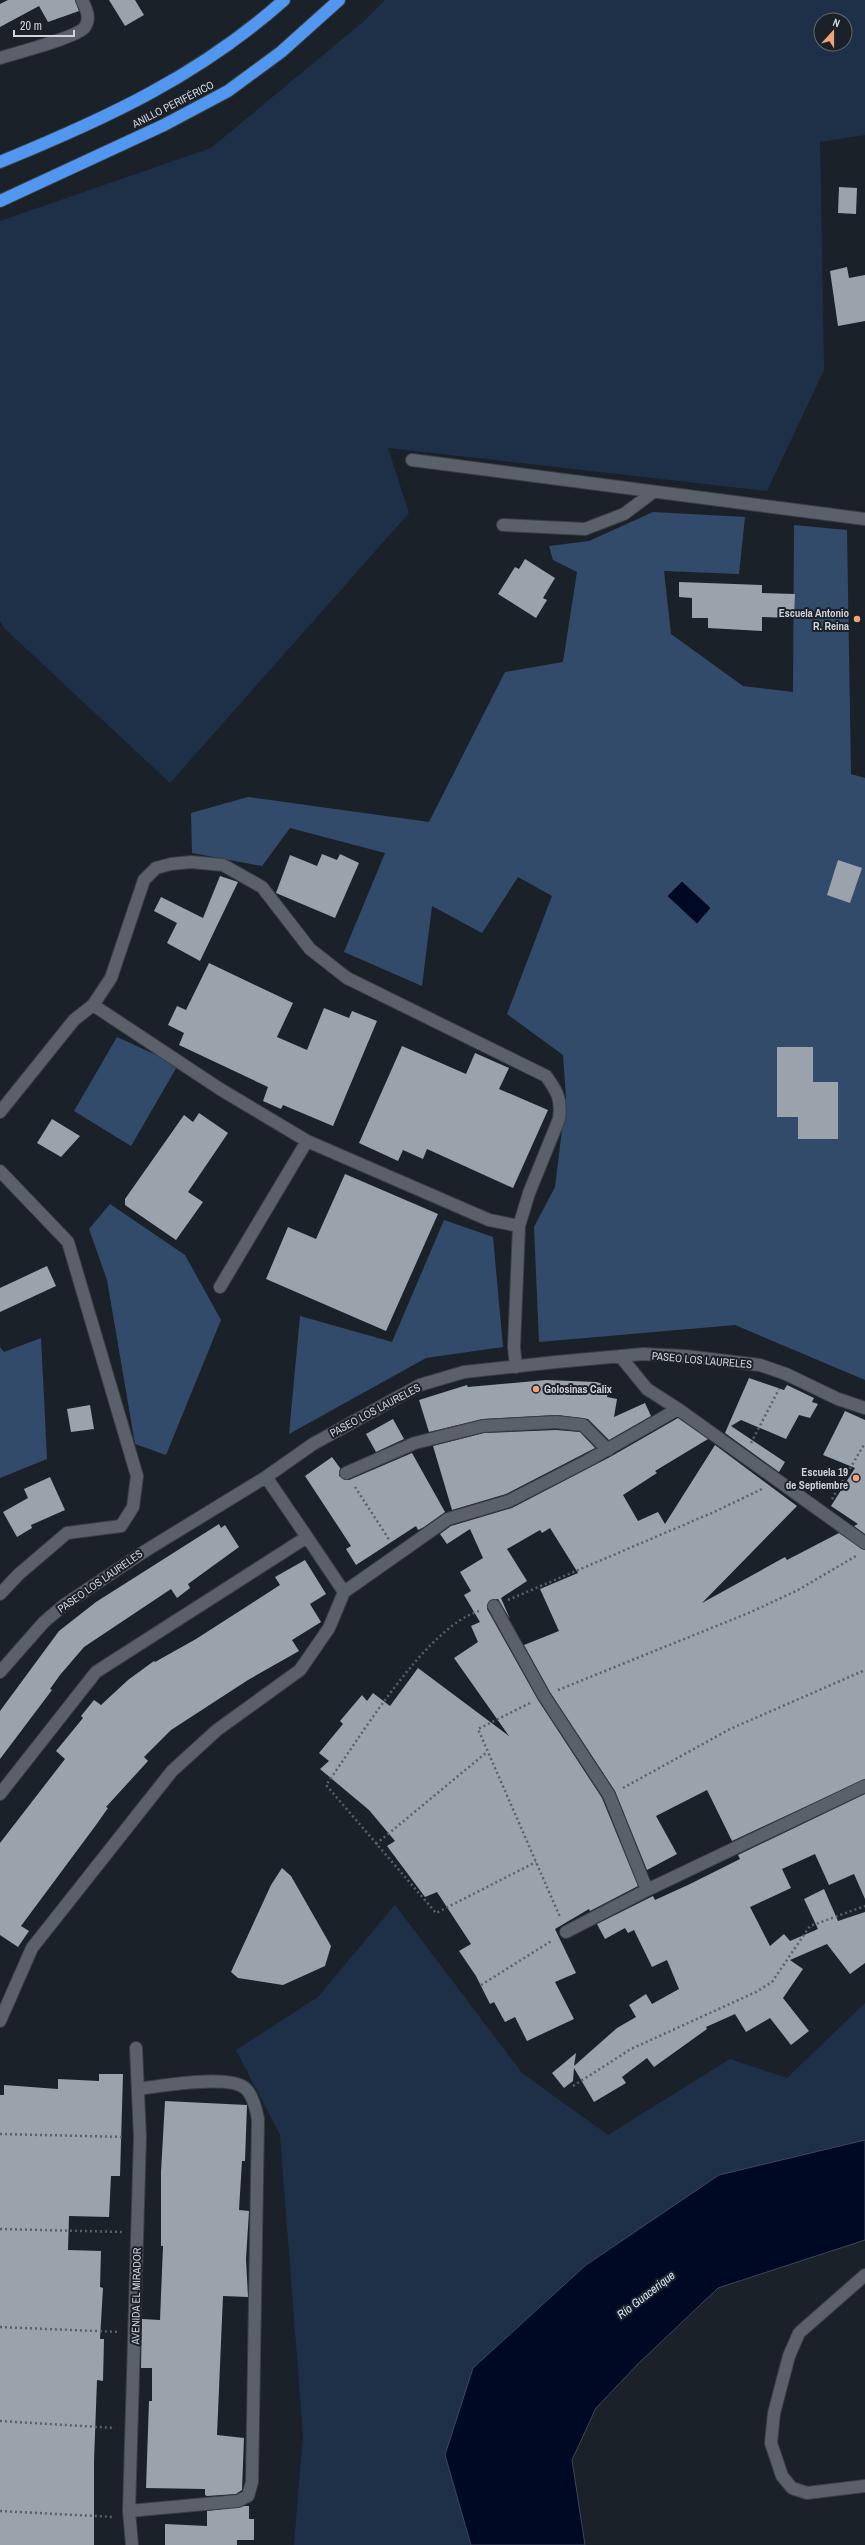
<svg xmlns="http://www.w3.org/2000/svg" width="865" height="2545" viewBox="0 0 865 2545" font-family="'Archivo Narrow',sans-serif">
  <style>
    .green { fill: #1e3048; fill-rule: evenodd }
    .forest { fill: #334b6b }
    .water { fill: #000923; stroke: #3e465a }
    .building { fill: #9aa2ac }
    .lines { fill: none; stroke-linecap: round; stroke-linejoin: round }
    .minor-casing { stroke: #3b3f45; stroke-width: 14 }
    .highway-casing { stroke: #3b3f45; stroke-width: 14 }
    .path { stroke: #5a6067; stroke-width: 2.5; stroke-dasharray: 2 3; stroke-linecap: butt }
    .minor { stroke: #5a616a; stroke-width: 12 }
    .highway { stroke: #5197f0; stroke-width: 12 }
    .poi-dot { fill: #f1a17c; stroke: #1b2129; stroke-width: 1.5 }
    .labels { text-anchor: middle; dominant-baseline: central; stroke-width: 4; stroke-linejoin: round; paint-order: stroke }
    .street-label { font-size: 11px; fill: #d0d4d9; stroke: #1b2129 }
    .poi-label { font-size: 11px; font-weight: bold; fill: #d0d4d9; stroke: #1b2129; text-anchor: end }
    .water-label { font-size: 12px; font-style: italic; fill: #d4e5fc; stroke: #1b2129 }
  </style>
  <rect width="100%" height="100%" fill="#1b2129"/>
  <path class="green" d="M 385,0 L 865,0 L 865,135 L 820,142 L 824,370 L 767,491 L 388,448 L 409,513 L 170,783 L 4,628 L 0,621 L 0,221 L 211,148 L 364,21 ZM 821,20 L 845,20 L 845,44 L 821,44 Z
    M 395,1905 L 522,2073 L 608,2135 L 730,2059 L 787,2078 L 865,2003 L 865,2158 L 703,2195 L 487,2545 L 294,2545 L 303,2435 L 280,2135 L 236,2050 L 318,1997 Z"/>
  <path class="forest" d="M 653,512 L 745,517 L 739,574 L 664,571 L 671,634 L 743,686 L 793,692 L 794,525 L 847,530 L 851,774 L 865,778 L 865,1380 L 735,1325 L 539,1342 L 534,1227 L 555,1187 L 566,1097 L 563,1055 L 507,1014 L 552,896 L 518,877 L 482,933 L 432,906 L 422,986 L 344,952 L 385,853 L 290,828 L 262,866 L 192,853 L 191,813 L 248,797 L 429,822 L 505,672 L 563,662 L 577,572 L 553,560 L 549,546 L 589,541 Z
    M 117,1037 L 178,1065 L 131,1146 L 74,1111 Z
    M 110,1204 L 185,1255 L 221,1320 L 166,1455 L 135,1444 L 107,1280 L 89,1229 Z
    M 444,1220 L 493,1237 L 503,1347 L 426,1358 L 289,1434 L 300,1316 L 392,1342 Z
    M 41,1338 L 47,1459 L 0,1478 L 0,1347 L 4,1352 Z"/>
  <path class="water" d="M 682,881 L 711,908 L 697,924 L 667,896 Z
    M 865,2140 L 865,2240 L 718,2288 L 639,2363 L 596,2408 L 572,2460 L 585,2545 L 471,2545 L 445,2455 L 473,2368 L 586,2265 L 719,2175 Z"/>
  <path class="building" d="M 8,0 L 75,0 L 79,11 L 48,22 L 39,6 L 0,27 L 0,4 Z
    M 109,0 L 135,0 L 144,15 L 125,26 Z
    M 839,187 L 857,188 L 856,214 L 838,213 Z
    M 847,267 L 849,278 L 865,275 L 865,321 L 838,326 L 830,271 Z
    M 525,559 L 555,578 L 543,598 L 547,600 L 536,618 L 498,594 L 515,567 L 519,569 Z
    M 679,582 L 762,585 L 762,593 L 795,594 L 794,618 L 762,617 L 762,631 L 708,628 L 708,618 L 692,618 L 692,598 L 679,597 Z
    M 322,854 L 337,860 L 340,854 L 359,863 L 335,918 L 276,893 L 290,855 L 317,866 Z
    M 838,860 L 862,868 L 850,903 L 827,895 Z
    M 220,876 L 238,882 L 200,961 L 167,943 L 177,923 L 154,911 L 161,897 L 203,918 Z
    M 209,963 L 293,1003 L 277,1037 L 307,1050 L 324,1008 L 349,1018 L 352,1011 L 377,1021 L 333,1126 L 283,1105 L 281,1109 L 263,1101 L 268,1087 L 179,1045 L 184,1033 L 168,1025 L 177,1006 L 186,1010 Z
    M 402,1046 L 466,1074 L 475,1053 L 509,1068 L 499,1089 L 548,1110 L 513,1188 L 427,1149 L 423,1159 L 403,1150 L 398,1161 L 359,1143 Z
    M 777,1047 L 813,1047 L 813,1082 L 838,1082 L 838,1139 L 798,1139 L 798,1117 L 777,1117 Z
    M 199,1113 L 228,1133 L 188,1192 L 203,1202 L 176,1240 L 125,1205 L 125,1199 L 184,1115 L 193,1122 Z
    M 52,1119 L 80,1136 L 61,1157 L 37,1143 Z
    M 345,1174 L 438,1214 L 386,1331 L 266,1279 L 288,1227 L 316,1239 Z
    M 47,1266 L 56,1286 L 0,1312 L 0,1288 Z
    M 749,1378 L 784,1390 L 787,1385 L 814,1398 L 812,1402 L 818,1404 L 810,1418 L 799,1415 L 786,1439 L 741,1420 L 731,1426 L 785,1462 L 779,1472 L 725,1433 Z
    M 546,1380 L 596,1382 L 610,1386 L 607,1397 L 617,1399 L 614,1417 L 645,1403 L 651,1416 L 609,1440 L 588,1419 L 557,1415 L 483,1419 L 429,1432 L 419,1400 L 467,1385 L 468,1387 Z
    M 90,1405 L 94,1429 L 71,1432 L 67,1409 Z
    M 845,1411 L 865,1420 L 865,1534 L 854,1526 L 858,1524 L 831,1506 L 855,1468 L 823,1455 Z
    M 678,1418 L 708,1439 L 655,1471 L 657,1473 L 623,1495 L 638,1521 L 658,1512 L 665,1524 L 715,1445 L 797,1506 L 702,1603 L 785,1557 L 787,1560 L 839,1533 L 865,1550 L 865,1779 L 732,1841 L 707,1790 L 656,1816 L 677,1854 L 647,1870 L 615,1791 L 550,1692 L 524,1645 L 559,1631 L 540,1589 L 578,1573 L 550,1528 L 542,1533 L 540,1530 L 507,1549 L 527,1581 L 501,1598 L 510,1619 L 498,1599 L 490,1600 L 487,1609 L 538,1700 L 602,1798 L 638,1886 L 590,1911 L 589,1909 L 555,1929 L 576,1973 L 555,1982 L 574,2019 L 527,2041 L 515,2017 L 505,2022 L 494,2002 L 490,2004 L 476,1976 L 459,1951 L 471,1944 L 437,1892 L 425,1897 L 387,1846 L 395,1841 L 369,1810 L 320,1769 L 329,1761 L 319,1753 L 343,1724 L 340,1721 L 362,1695 L 367,1701 L 373,1693 L 390,1706 L 418,1668 L 509,1736 L 454,1658 L 478,1642 L 471,1626 L 480,1622 L 464,1595 L 471,1591 L 460,1572 L 483,1558 L 470,1529 L 447,1544 L 440,1534 L 451,1526 L 512,1508 L 610,1457 Z
    M 393,1419 L 404,1439 L 376,1452 L 366,1434 Z
    M 556,1430 L 580,1432 L 595,1448 L 506,1494 L 452,1510 L 433,1446 L 484,1433 Z
    M 412,1453 L 445,1512 L 424,1527 L 418,1530 L 416,1526 L 356,1565 L 346,1549 L 351,1546 L 305,1476 L 332,1457 L 340,1468 L 339,1476 L 349,1480 Z
    M 50,1477 L 65,1510 L 31,1525 L 32,1528 L 17,1537 L 3,1512 L 28,1498 L 24,1489 Z
    M 219,1524 L 221,1528 L 225,1525 L 239,1547 L 188,1584 L 190,1588 L 177,1598 L 171,1589 L 84,1647 L 60,1675 L 50,1689 L 52,1690 L 0,1759 L 0,1711 L 59,1631 L 96,1602 Z
    M 305,1560 L 326,1594 L 310,1604 L 321,1622 L 292,1640 L 299,1651 L 248,1680 L 171,1730 L 144,1757 L 148,1761 L 106,1807 L 108,1808 L 96,1825 L 21,1926 L 29,1931 L 18,1947 L 0,1935 L 0,1843 L 65,1759 L 56,1751 L 83,1718 L 81,1716 L 94,1700 L 101,1705 L 128,1680 L 154,1661 L 155,1662 L 196,1639 L 280,1585 L 275,1577 Z
    M 865,1794 L 865,1899 L 854,1874 L 829,1885 L 815,1854 L 782,1869 L 791,1888 L 750,1907 L 770,1946 L 784,1934 L 790,1941 L 818,1929 L 804,1899 L 824,1889 L 838,1921 L 865,1912 L 865,1963 L 850,1974 L 827,1944 L 790,1960 L 803,1969 L 783,1998 L 809,2031 L 791,2045 L 770,2018 L 746,2032 L 735,2014 L 706,2027 L 707,2029 L 654,2067 L 647,2058 L 622,2077 L 626,2083 L 594,2102 L 574,2068 L 573,2081 L 564,2088 L 552,2073 L 576,2053 L 574,2066 L 617,2028 L 636,2017 L 629,2005 L 646,1994 L 652,2004 L 679,1989 L 667,1960 L 652,1967 L 634,1930 L 628,1933 L 625,1928 L 605,1939 L 597,1924 L 653,1896 L 655,1900 L 690,1884 L 740,1859 L 738,1855 Z
    M 282,1868 L 291,1876 L 331,1946 L 325,1966 L 283,1985 L 238,1978 L 231,1972 L 271,1885 Z
    M 99,2074 L 123,2074 L 120,2176 L 111,2176 L 109,2217 L 69,2216 L 68,2250 L 101,2251 L 100,2287 L 103,2288 L 100,2339 L 104,2339 L 103,2381 L 97,2380 L 94,2461 L 94,2545 L 0,2545 L 0,2095 L 4,2095 L 4,2085 L 58,2089 L 58,2079 L 99,2081 Z
    M 165,2101 L 247,2105 L 245,2161 L 242,2161 L 239,2210 L 249,2211 L 246,2259 L 248,2297 L 223,2296 L 217,2435 L 244,2438 L 242,2490 L 236,2494 L 207,2496 L 205,2495 L 205,2489 L 146,2488 L 149,2401 L 152,2401 L 152,2368 L 141,2368 L 142,2319 L 160,2320 L 163,2246 L 161,2246 L 161,2172 Z
    M 245,2506 L 249,2506 L 249,2519 L 254,2519 L 254,2540 L 237,2540 L 237,2545 L 165,2545 L 165,2524 L 207,2526 L 207,2511 Z"/>
  <g class="lines">
    <g class="minor-casing">
      <path id="minor" d="M 0,58 C 16,53 78,37 85,27 C 91,17 86,9 82,0
        M 412,460 L 865,519
        M 503,525 L 585,529 L 624,514 L 652,493
        M 93,1005 L 220,1089 L 307,1141 L 489,1220 L 519,1226 L 514,1347 L 516,1367
        M 0,1112 L 74,1020 L 93,1005 L 111,978 L 144,880 L 156,868 L 171,864 L 191,862 L 223,865 L 262,887 L 310,949 L 347,978 L 546,1076 C 557,1091 562,1100 559,1119 L 529,1193 L 519,1226
        M 0,1171 L 68,1242 L 137,1476 L 133,1507 L 121,1526 L 67,1533 L 19,1574 L 0,1594
        M 220,1287 L 307,1141
        M 620,1356 L 647,1389 L 678,1409 L 865,1543
        M 346,1473 L 415,1443 L 483,1426 L 556,1422 L 583,1425 L 608,1450
        M 307,1537 L 344,1592
        M 494,1606 L 544,1696 L 609,1795 L 647,1890
        M 0,1672 L 44,1622 L 64,1605 L 145,1551 L 266,1477 L 313,1444 L 420,1385 L 464,1372 L 556,1362 L 643,1354 L 685,1356 L 760,1365 L 786,1374 L 838,1399 L 865,1408
        M 0,1794 L 96,1672 L 307,1537 L 266,1477
        M 566,1932 L 647,1890 L 865,1786
        M 0,2021 L 32,1948 L 172,1771 L 217,1730 L 300,1670 L 329,1628 L 344,1592 L 448,1519 L 509,1501 L 587,1461 L 678,1409
        M 865,2275 L 799,2333 L 789,2356 L 774,2413 L 771,2443 L 782,2476 L 792,2488 L 807,2493 L 865,2486
        M 129,2511 L 238,2501 L 248,2496 L 252,2482 L 258,2119 C 256,2108 253,2095 245,2088 C 228,2074 160,2086 138,2089
        M 132,2545 L 129,2511 L 140,2137 L 136,2048"/>
    </g>
    <g class="highway-casing">
      <path id="highway" d="M 0,162 C 105,119 199,76 284,0
        M 0,201 L 164,125 L 228,91 L 281,52 L 339,0"/>
    </g>
    <path class="path" d="M 751,1443 L 779,1389
      M 355,1487 L 390,1541
      M 832,1499 L 865,1443
      M 508,1600 L 714,1512 L 762,1489
      M 479,1611 C 425,1628 360,1738 326,1785 L 436,1913 L 536,1862
      M 558,1690 L 751,1612 L 798,1590 L 856,1556
      M 530,1703 L 478,1729 L 560,1917
      M 623,1788 L 730,1729 L 865,1670
      M 376,1844 L 487,1752
      M 481,1985 L 553,1940
      M 573,2086 L 631,2049 L 756,1992 L 772,1982 L 810,1926 L 865,1906
      M 0,2134 L 125,2137
      M 0,2229 L 123,2232
      M 0,2327 L 119,2332
      M 0,2421 L 115,2428
      M 0,2511 L 114,2517"/>
    <use href="#minor" class="minor"/>
    <use href="#highway" class="highway"/>
  </g>
  <g class="poi-dot">
    <circle cx="857" cy="619" r="4"/>
    <circle cx="536" cy="1389" r="4"/>
    <circle cx="856" cy="1478" r="4"/>
  </g>
  <g class="labels">
    <g class="street-label">
      <text transform="translate(173 104) rotate(-27)">ANILLO PERIFÉRICO</text>
      <text transform="translate(702 1360) rotate(5)">PASEO LOS LAURELES</text>
      <text transform="translate(375 1410) rotate(-28)">PASEO LOS LAURELES</text>
      <text transform="translate(100 1581) rotate(-35)">PASEO LOS LAURELES</text>
      <text transform="translate(136 2296) rotate(-89)">AVENIDA EL MIRADOR</text>
    </g>
    <g class="poi-label">
      <text x="849" y="613">Escuela Antonio<tspan x="849" dy="13">R. Reina</tspan></text>
      <text x="544" y="1389" text-anchor="start">Golosinas Calix</text>
      <text x="848" y="1472">Escuela 19<tspan x="848" dy="13">de Septiembre</tspan></text>
    </g>
    <g class="water-label">
      <text transform="translate(646 2295) rotate(-38)">Río Guacerique</text>
    </g>
  </g>
  <g transform="translate(833 32) rotate(21)"><circle r="19" fill="#1b2129" stroke="#63696f"/>
  <path d="M0-3L7 15L0 10L-7 15Z" fill="#f1a17c"/>
  <text y="-6" font-size="11" font-weight="bold" text-anchor="middle" fill="#d0d4d9">N</text>
  </g>
  <path d="M14 30v6h60v-6" fill="none" stroke="#d0d4d9" stroke-width="2"/>
  <text x="20" y="30" font-size="12" fill="#d0d4d9" stroke="#1b2129" stroke-width="3" paint-order="stroke">20 m</text>
</svg>
